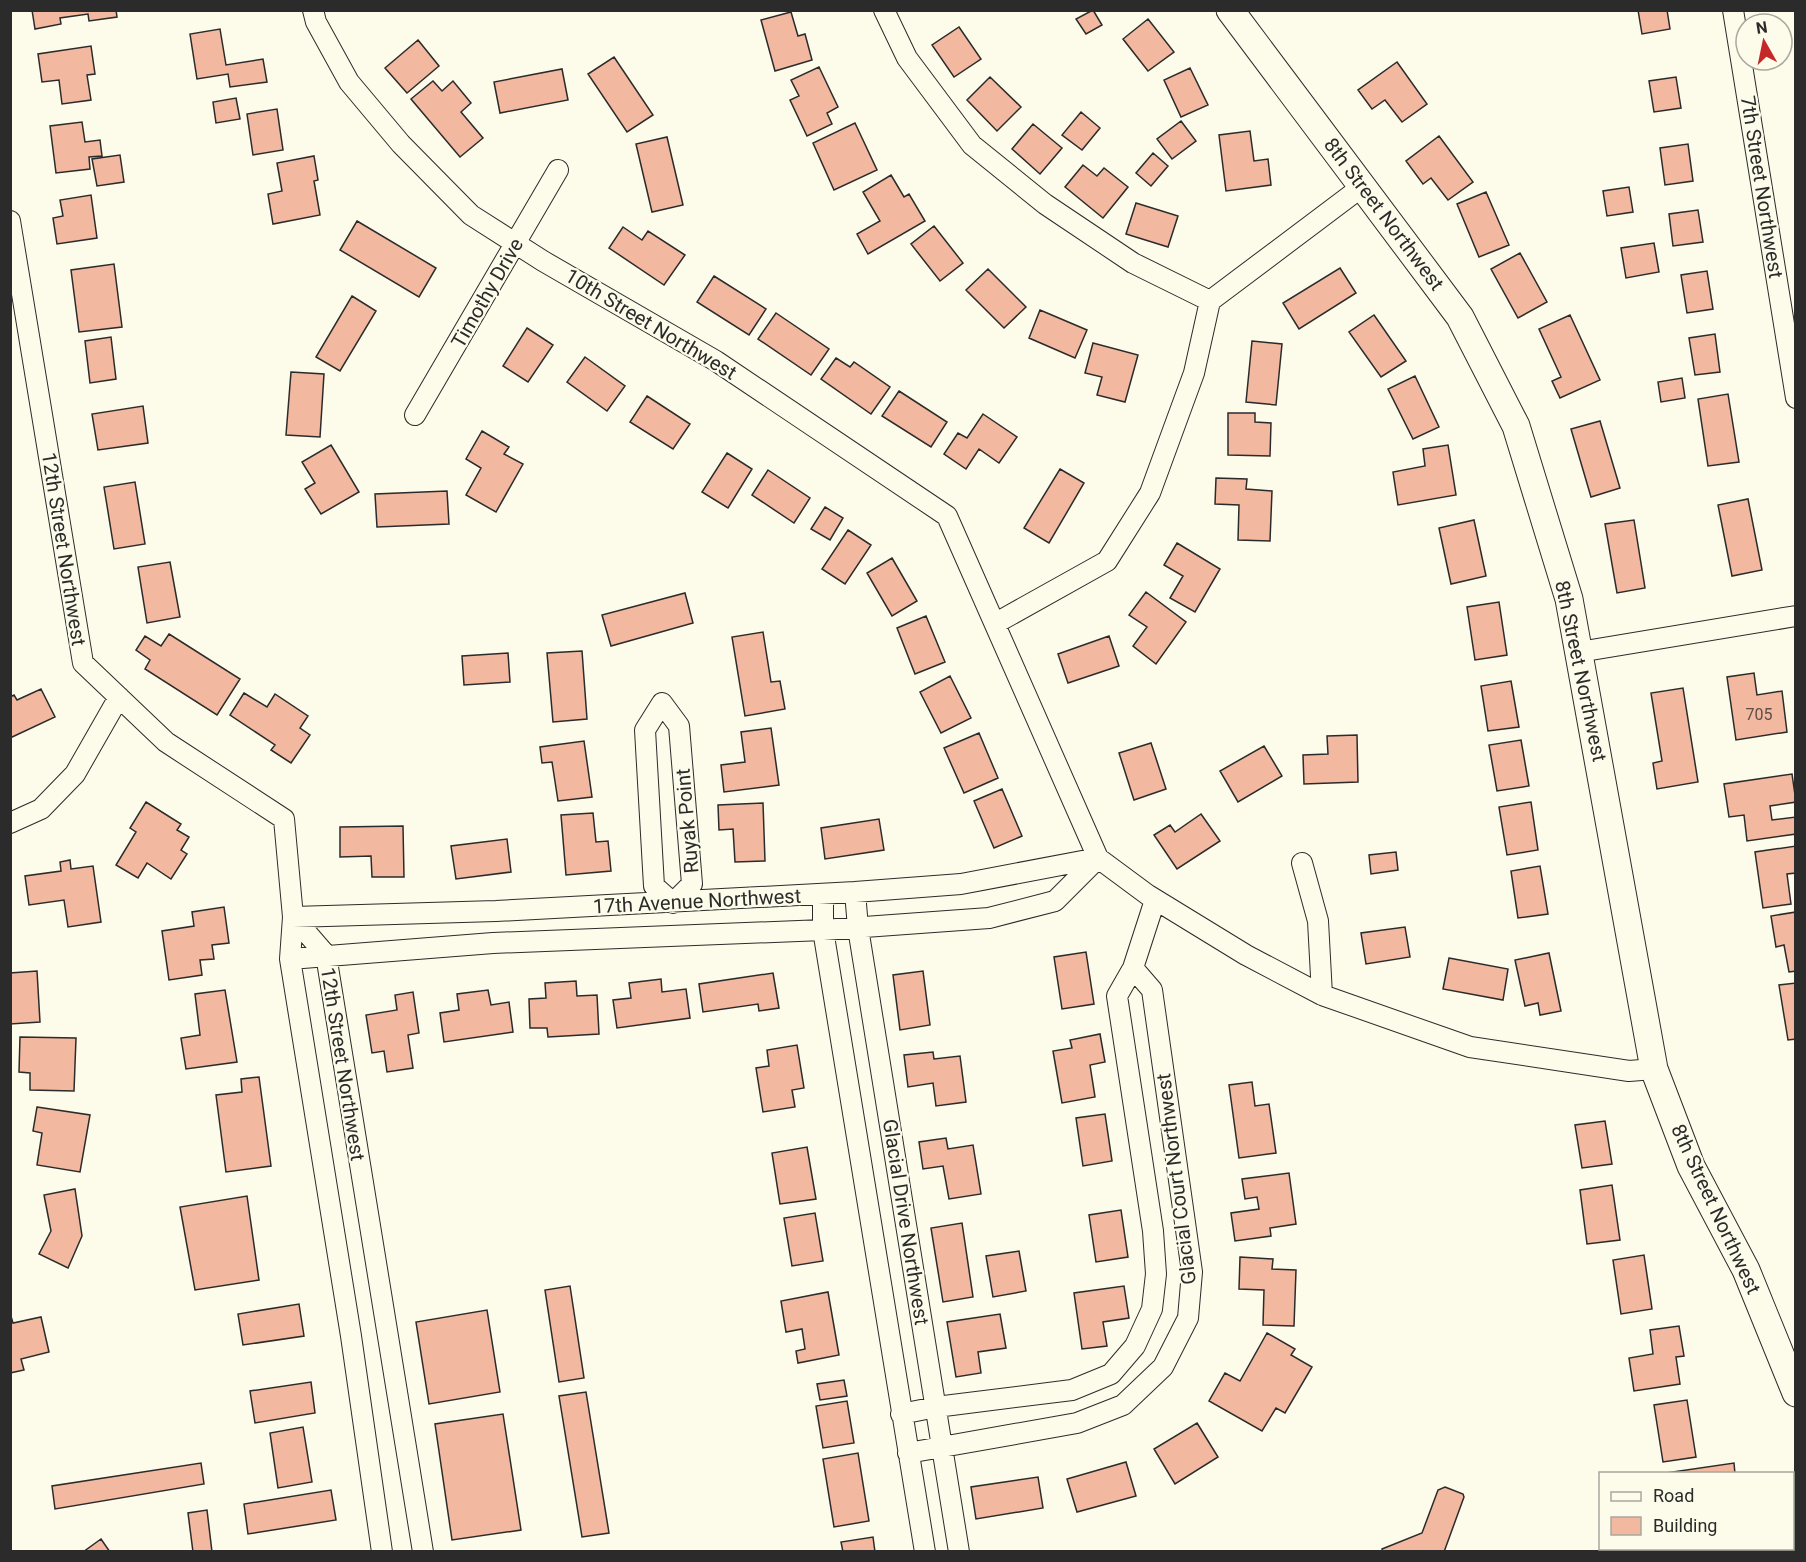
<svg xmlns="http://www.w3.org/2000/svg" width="1806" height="1562" viewBox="0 0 1806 1562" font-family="Roboto,sans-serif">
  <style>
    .building { fill: #f2b8a0; stroke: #2b2b2b; stroke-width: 1.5 }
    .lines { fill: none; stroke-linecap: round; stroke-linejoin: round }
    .street-casing { stroke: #2b2b2b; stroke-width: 22 }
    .secondary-casing { stroke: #2b2b2b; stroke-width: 29 }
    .street { stroke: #fdfbea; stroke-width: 20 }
    .secondary { stroke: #fdfbea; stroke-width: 27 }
    .labels { text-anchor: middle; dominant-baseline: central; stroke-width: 4.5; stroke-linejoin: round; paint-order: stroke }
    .number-label { font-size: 16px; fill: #5d4e48 }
    .street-label { font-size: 20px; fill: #2b2b2b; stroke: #fdfbea }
  </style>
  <rect width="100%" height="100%" fill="#fdfbea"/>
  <path class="building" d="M 32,10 L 116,10 L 117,17 L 89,21 L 88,14 L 60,18 L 61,24 L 35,29 Z
    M 1093,10 L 1102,25 L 1086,34 L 1076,19 Z
    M 1638,10 L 1667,10 L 1670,29 L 1642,34 Z
    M 791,12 L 798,36 L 805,34 L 812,60 L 775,71 L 761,20 Z
    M 1148,19 L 1174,52 L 1148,71 L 1123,39 Z
    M 959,27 L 981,59 L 954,77 L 932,45 Z
    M 220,29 L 226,65 L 263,59 L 267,82 L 230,87 L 228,74 L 197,79 L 190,34 Z
    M 418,40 L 439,66 L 407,93 L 385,68 Z
    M 91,46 L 95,74 L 87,75 L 91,100 L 62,104 L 59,80 L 42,82 L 38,54 Z
    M 614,57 L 653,115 L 627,132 L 588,74 Z
    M 1397,62 L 1427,104 L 1402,122 L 1385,100 L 1372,109 L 1358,90 Z
    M 819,67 L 838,107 L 827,113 L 832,124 L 807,136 L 790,100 L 799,96 L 791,80 Z
    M 1190,68 L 1208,105 L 1181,117 L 1164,80 Z
    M 562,69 L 568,100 L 500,113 L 494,82 Z
    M 990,77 L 1021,107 L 997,131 L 967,100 Z
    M 1676,77 L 1681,108 L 1654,112 L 1649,81 Z
    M 433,81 L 442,91 L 453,81 L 471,103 L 461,112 L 483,138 L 460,157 L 411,99 Z
    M 236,98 L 240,119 L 216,123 L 213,102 Z
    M 277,109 L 283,150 L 253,155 L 247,114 Z
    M 1081,112 L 1100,128 L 1082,150 L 1062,135 Z
    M 1181,121 L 1196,141 L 1172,159 L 1157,139 Z
    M 82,122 L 85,142 L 100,140 L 102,156 L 89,157 L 90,169 L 56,173 L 50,126 Z
    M 855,123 L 877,170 L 834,190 L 813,143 Z
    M 1033,124 L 1062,148 L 1040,174 L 1012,149 Z
    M 1250,131 L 1254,161 L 1268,159 L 1271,185 L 1226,191 L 1219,135 Z
    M 1439,136 L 1473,182 L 1448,200 L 1431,178 L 1423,184 L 1406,161 Z
    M 667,137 L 683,205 L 652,212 L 636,144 Z
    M 1688,144 L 1693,181 L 1665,185 L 1660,148 Z
    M 1153,153 L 1168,166 L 1151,186 L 1136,173 Z
    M 120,155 L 124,182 L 97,186 L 92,159 Z
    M 314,156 L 318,180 L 314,181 L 320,215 L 273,224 L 268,194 L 282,191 L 277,163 Z
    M 1083,165 L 1097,176 L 1104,168 L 1128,187 L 1103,218 L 1065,187 Z
    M 891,175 L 904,197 L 909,194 L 925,221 L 868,254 L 857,234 L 880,221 L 863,192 Z
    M 1629,187 L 1633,212 L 1607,216 L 1603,191 Z
    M 1486,192 L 1509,245 L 1479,257 L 1457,204 Z
    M 91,195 L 97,238 L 57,244 L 53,218 L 63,216 L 60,200 Z
    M 1136,203 L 1178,216 L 1168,247 L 1126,234 Z
    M 1698,210 L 1703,242 L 1673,246 L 1669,214 Z
    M 357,221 L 436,268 L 419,297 L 340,250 Z
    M 934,226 L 963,263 L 940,281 L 911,244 Z
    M 623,227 L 642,240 L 648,231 L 685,255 L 664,285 L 609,248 Z
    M 1654,243 L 1659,272 L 1626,278 L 1621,248 Z
    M 1520,253 L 1547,302 L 1518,318 L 1491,269 Z
    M 114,264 L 122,327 L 79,332 L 71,270 Z
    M 1340,268 L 1356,293 L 1299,329 L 1283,303 Z
    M 988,269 L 1026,307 L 1004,328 L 966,290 Z
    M 1707,271 L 1713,309 L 1687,313 L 1681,275 Z
    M 714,276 L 766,309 L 749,335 L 697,302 Z
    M 352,296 L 376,311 L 340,371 L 316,357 Z
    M 1040,310 L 1087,330 L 1075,358 L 1029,338 Z
    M 776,313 L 829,349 L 811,375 L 758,339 Z
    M 1374,315 L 1406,361 L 1381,377 L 1349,332 Z
    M 1570,315 L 1600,380 L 1560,398 L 1552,381 L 1561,377 L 1539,329 Z
    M 527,328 L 553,345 L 528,382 L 503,366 Z
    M 1715,334 L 1720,372 L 1695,375 L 1689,338 Z
    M 111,337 L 116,379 L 90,383 L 85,341 Z
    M 1252,341 L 1282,344 L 1276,405 L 1246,402 Z
    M 1093,343 L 1138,355 L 1125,402 L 1097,395 L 1102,377 L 1085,373 Z
    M 585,357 L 625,386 L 607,411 L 567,382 Z
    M 836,358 L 850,367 L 854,362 L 890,387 L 871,414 L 821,379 Z
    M 291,372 L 324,374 L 320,437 L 286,435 Z
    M 1415,376 L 1439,427 L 1413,439 L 1388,389 Z
    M 1682,378 L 1685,398 L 1661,402 L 1658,382 Z
    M 899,391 L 947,422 L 931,447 L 882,416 Z
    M 1728,394 L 1739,462 L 1708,466 L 1698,399 Z
    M 647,396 L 690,424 L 673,449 L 630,422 Z
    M 143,406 L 148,443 L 98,450 L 92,414 Z
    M 1228,413 L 1255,413 L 1255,422 L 1271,423 L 1270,456 L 1228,455 Z
    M 983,414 L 1017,437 L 999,463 L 979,449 L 966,469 L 944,454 L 958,433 L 967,438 Z
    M 1600,421 L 1620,488 L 1591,497 L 1571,429 Z
    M 482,431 L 509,447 L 504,454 L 523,464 L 496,512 L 466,495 L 481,468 L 466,459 Z
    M 331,445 L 359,492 L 321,514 L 305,489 L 315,483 L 302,462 Z
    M 1448,445 L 1456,495 L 1398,505 L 1393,472 L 1425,466 L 1423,449 Z
    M 727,453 L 752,469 L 728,508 L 702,492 Z
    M 1060,469 L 1084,483 L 1049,543 L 1024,528 Z
    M 768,470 L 810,498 L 794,523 L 752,495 Z
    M 1216,478 L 1247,479 L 1246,489 L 1272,491 L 1270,541 L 1238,540 L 1239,505 L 1215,504 Z
    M 135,482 L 145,544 L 114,549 L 104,487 Z
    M 447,491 L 449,524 L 377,527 L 375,494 Z
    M 1748,499 L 1762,570 L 1732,576 L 1718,505 Z
    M 825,507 L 843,518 L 830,540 L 811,529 Z
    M 1474,520 L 1486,576 L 1451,584 L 1439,528 Z
    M 1634,520 L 1645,588 L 1617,593 L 1605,524 Z
    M 848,530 L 871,545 L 845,584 L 822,569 Z
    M 1177,543 L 1220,569 L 1195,612 L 1170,598 L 1183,576 L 1164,565 Z
    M 892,558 L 917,601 L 892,616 L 867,573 Z
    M 170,562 L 180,617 L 147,623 L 138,567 Z
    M 1146,592 L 1186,622 L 1156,664 L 1133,646 L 1147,627 L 1129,615 Z
    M 685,593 L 693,623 L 611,646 L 602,615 Z
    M 1499,602 L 1507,655 L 1475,660 L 1467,607 Z
    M 926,616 L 945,662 L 915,674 L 897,628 Z
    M 763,632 L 771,682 L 780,681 L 785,709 L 745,716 L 732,637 Z
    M 169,634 L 240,679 L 217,715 L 145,669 L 150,660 L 136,650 L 145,636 L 161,646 Z
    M 1109,636 L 1119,666 L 1068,683 L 1058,654 Z
    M 582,651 L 587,719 L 553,722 L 547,653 Z
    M 508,653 L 510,682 L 464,685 L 462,656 Z
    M 1754,673 L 1757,695 L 1782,691 L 1787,732 L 1736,740 L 1727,677 Z
    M 950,676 L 971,718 L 941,733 L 920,692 Z
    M 1511,681 L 1519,727 L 1488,731 L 1481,686 Z
    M 1683,688 L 1698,782 L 1657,789 L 1653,763 L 1662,761 L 1651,693 Z
    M 41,689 L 55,717 L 10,738 L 10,697 L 14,695 L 17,700 Z
    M 244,693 L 267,707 L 275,694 L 308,716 L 300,728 L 310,735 L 291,763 L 271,750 L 275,745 L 230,715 Z
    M 771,728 L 779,785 L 724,792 L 721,765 L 745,762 L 741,732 Z
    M 979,733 L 998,778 L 964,793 L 944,748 Z
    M 1357,735 L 1358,782 L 1304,784 L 1303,755 L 1328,754 L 1327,736 Z
    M 1521,740 L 1529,786 L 1497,791 L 1489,745 Z
    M 584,741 L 592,797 L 558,801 L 552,762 L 542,763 L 540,747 Z
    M 1151,743 L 1166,789 L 1134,800 L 1119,753 Z
    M 1264,746 L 1282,776 L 1238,802 L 1220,771 Z
    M 1792,774 L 1796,802 L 1770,806 L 1772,820 L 1796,817 L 1796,834 L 1747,841 L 1744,815 L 1729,817 L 1724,784 Z
    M 1002,789 L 1022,836 L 994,848 L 974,801 Z
    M 146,802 L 181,824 L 177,830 L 189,837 L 181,850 L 187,854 L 171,879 L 147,863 L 138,878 L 116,865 L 136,832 L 130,828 Z
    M 1531,802 L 1538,850 L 1507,855 L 1499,807 Z
    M 763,803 L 765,861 L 735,862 L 733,829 L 719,830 L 718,805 Z
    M 593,813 L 596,842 L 608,841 L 611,871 L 566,875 L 561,815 Z
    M 1201,814 L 1220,841 L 1177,869 L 1154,835 L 1170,825 L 1175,832 Z
    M 879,819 L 884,850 L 825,859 L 821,828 Z
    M 403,826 L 404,877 L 372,877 L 371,856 L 340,857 L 340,827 Z
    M 507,839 L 511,872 L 456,879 L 451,846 Z
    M 1796,846 L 1796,873 L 1787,874 L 1791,904 L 1763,908 L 1755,852 Z
    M 1396,852 L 1398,870 L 1371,874 L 1369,855 Z
    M 70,860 L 71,869 L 93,866 L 101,922 L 68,927 L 64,900 L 29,905 L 25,876 L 61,871 L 60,862 Z
    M 1540,866 L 1548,914 L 1518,918 L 1511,871 Z
    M 224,907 L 229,943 L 212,945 L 214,959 L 200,960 L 202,975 L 169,980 L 162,931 L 194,926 L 192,912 Z
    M 1796,912 L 1796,971 L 1789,972 L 1784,945 L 1776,947 L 1771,916 Z
    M 1405,927 L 1410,957 L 1366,964 L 1361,933 Z
    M 1086,952 L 1094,1004 L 1062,1009 L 1054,957 Z
    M 1549,953 L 1561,1011 L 1540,1015 L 1538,1003 L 1525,1006 L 1515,960 Z
    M 1449,958 L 1508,969 L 1503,1000 L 1443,989 Z
    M 37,971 L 40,1022 L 10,1024 L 10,973 Z
    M 923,971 L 930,1025 L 900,1030 L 893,975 Z
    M 773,973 L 779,1008 L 759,1011 L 758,1004 L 703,1012 L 699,984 Z
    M 661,979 L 662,992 L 686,989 L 690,1018 L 617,1028 L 613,1000 L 631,998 L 629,983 Z
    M 576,981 L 577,996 L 597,995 L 599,1034 L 548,1037 L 547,1028 L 530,1028 L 529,999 L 546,998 L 545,983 Z
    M 1796,983 L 1796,1039 L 1788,1040 L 1779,985 Z
    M 225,990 L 237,1062 L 186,1069 L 181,1038 L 200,1035 L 195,994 Z
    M 488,990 L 491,1005 L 509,1002 L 513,1032 L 444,1042 L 440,1013 L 459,1010 L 457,994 Z
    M 413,992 L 419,1033 L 408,1035 L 413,1068 L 387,1072 L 384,1051 L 372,1053 L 366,1015 L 397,1010 L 395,995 Z
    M 1100,1034 L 1105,1062 L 1090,1065 L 1095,1097 L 1062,1103 L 1053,1051 L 1072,1048 L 1070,1040 Z
    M 20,1037 L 76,1038 L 74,1091 L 30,1090 L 30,1073 L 19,1072 Z
    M 797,1045 L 804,1088 L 792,1090 L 795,1107 L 763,1112 L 756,1068 L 769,1066 L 767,1050 Z
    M 933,1052 L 934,1059 L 960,1056 L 966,1102 L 936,1106 L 933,1083 L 908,1087 L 904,1055 Z
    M 259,1077 L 271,1166 L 226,1172 L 216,1095 L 242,1092 L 241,1079 Z
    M 1252,1082 L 1255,1106 L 1269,1104 L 1276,1153 L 1239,1158 L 1229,1085 Z
    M 37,1107 L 90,1115 L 80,1172 L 37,1165 L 42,1133 L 33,1131 Z
    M 1105,1114 L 1112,1161 L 1083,1166 L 1076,1118 Z
    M 1605,1121 L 1612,1164 L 1582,1168 L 1575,1125 Z
    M 946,1138 L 948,1149 L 973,1145 L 981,1194 L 949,1199 L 943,1166 L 923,1169 L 919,1142 Z
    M 807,1147 L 816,1199 L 780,1204 L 772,1153 Z
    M 1289,1173 L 1296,1224 L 1270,1228 L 1271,1236 L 1235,1241 L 1231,1213 L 1259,1209 L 1257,1197 L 1245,1199 L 1242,1179 Z
    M 1612,1185 L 1620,1240 L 1587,1244 L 1580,1190 Z
    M 75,1189 L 82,1236 L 68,1268 L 39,1254 L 51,1231 L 44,1195 Z
    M 247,1196 L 259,1280 L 195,1290 L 180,1207 Z
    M 1121,1210 L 1128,1257 L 1096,1262 L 1089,1215 Z
    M 815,1213 L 823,1261 L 792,1266 L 784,1218 Z
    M 962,1223 L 973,1297 L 943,1302 L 931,1228 Z
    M 1019,1251 L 1026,1291 L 993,1297 L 986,1256 Z
    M 1644,1255 L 1652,1309 L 1621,1314 L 1613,1260 Z
    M 1240,1257 L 1273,1259 L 1272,1269 L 1296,1270 L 1294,1326 L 1263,1325 L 1264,1290 L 1239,1289 Z
    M 570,1286 L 584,1378 L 559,1382 L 545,1290 Z
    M 1124,1286 L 1129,1318 L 1103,1322 L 1107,1346 L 1082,1349 L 1074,1293 Z
    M 828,1292 L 839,1355 L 798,1363 L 796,1351 L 805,1349 L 802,1329 L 786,1332 L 781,1301 Z
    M 299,1304 L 304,1336 L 243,1345 L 238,1314 Z
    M 487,1310 L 500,1392 L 429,1404 L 416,1322 Z
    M 10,1313 L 13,1323 L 41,1317 L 49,1352 L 21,1359 L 24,1370 L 10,1373 Z
    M 1000,1314 L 1006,1348 L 978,1352 L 981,1373 L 956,1377 L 947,1322 Z
    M 1679,1326 L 1684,1356 L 1676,1357 L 1680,1384 L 1634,1391 L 1629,1358 L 1653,1354 L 1650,1330 Z
    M 1267,1333 L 1295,1349 L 1291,1355 L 1312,1367 L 1285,1413 L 1276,1408 L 1262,1431 L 1209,1401 L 1225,1373 L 1240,1381 Z
    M 844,1380 L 847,1396 L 820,1400 L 817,1384 Z
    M 311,1382 L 315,1413 L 255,1423 L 250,1391 Z
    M 586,1392 L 609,1533 L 582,1537 L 559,1396 Z
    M 1687,1400 L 1696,1457 L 1663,1462 L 1654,1405 Z
    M 847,1401 L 854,1443 L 823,1448 L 816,1406 Z
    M 503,1414 L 521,1530 L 452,1540 L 435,1424 Z
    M 1197,1423 L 1218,1457 L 1175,1484 L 1154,1449 Z
    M 303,1427 L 312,1482 L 278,1488 L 270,1433 Z
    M 858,1453 L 869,1521 L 834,1527 L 823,1459 Z
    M 1126,1462 L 1136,1496 L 1077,1512 L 1067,1479 Z
    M 201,1463 L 204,1484 L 55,1509 L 52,1486 Z
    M 1734,1463 L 1735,1474 L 1659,1474 Z
    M 1038,1477 L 1043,1508 L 976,1519 L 971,1487 Z
    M 1445,1487 L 1463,1494 L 1464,1497 L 1444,1552 L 1383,1552 L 1382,1549 L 1422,1533 L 1438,1490 Z
    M 331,1490 L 336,1520 L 248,1534 L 244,1504 Z
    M 207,1510 L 212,1552 L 193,1552 L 188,1513 Z
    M 873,1537 L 875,1552 L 843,1552 L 841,1542 Z
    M 101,1539 L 110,1552 L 83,1552 Z
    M 1628,1548 L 1665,1548 L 1664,1552 L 1627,1552 Z"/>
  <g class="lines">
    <g class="street-casing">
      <path id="street" d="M 313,10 L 316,22 L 349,82 L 401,144 L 471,215 L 543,261 L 716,361 L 947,516 L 1098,858 L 1148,895 L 1246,955 L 1322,995 L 1470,1047 L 1629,1071 L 1654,1069
        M 884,10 L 907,58 L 972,145 L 1045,204 L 1133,263 L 1210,301
        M 1733,10 L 1796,398
        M 10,221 L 83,663 L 166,742 L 284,819 L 293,917 L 290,959 L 351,1336 L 382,1552
        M 415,415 L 558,170
        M 996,623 L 1107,561 L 1150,493 L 1194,373 L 1210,301 L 1363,186
        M 1579,652 L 1796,616
        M 662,703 L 679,726 L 692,884 L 673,903 L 654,886 L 645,730 Z
        M 10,823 L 41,809 L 75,774 L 119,697
        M 1302,863 L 1318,921 L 1322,995
        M 855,892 L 858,928 L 959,1552
        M 823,894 L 823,930 L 925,1552
        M 293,917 L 496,911 L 855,892 L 961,884 L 1098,858
        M 293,917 L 326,955 L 423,1552
        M 290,959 L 493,943 L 823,930 L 989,918 L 1055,901 L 1098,858
        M 901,1414 L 936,1407 L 1072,1390 L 1111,1374 L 1135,1346 L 1152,1309 L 1156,1274 L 1153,1231 L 1117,996 L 1133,968 L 1155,900
        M 908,1453 L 1077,1423 L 1123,1405 L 1163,1367 L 1188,1318 L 1192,1272 L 1152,990 L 1133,968"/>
    </g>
    <g class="secondary-casing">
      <path id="secondary" d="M 1230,10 L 1460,317 L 1516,426 L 1569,599 L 1654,1069 L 1691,1166 L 1746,1270 L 1796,1393"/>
    </g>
    <use href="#street" class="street"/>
    <use href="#secondary" class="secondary"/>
  </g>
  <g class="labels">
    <g class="number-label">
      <text x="1759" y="714">705</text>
    </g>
    <g class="street-label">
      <text transform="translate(1762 187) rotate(81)">7th Street Northwest</text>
      <text transform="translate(1384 214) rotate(53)">8th Street Northwest</text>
      <text transform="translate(487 293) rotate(-60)">Timothy Drive</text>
      <text transform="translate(651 324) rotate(31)">10th Street Northwest</text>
      <text transform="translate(64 549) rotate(81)">12th Street Northwest</text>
      <text transform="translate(1581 671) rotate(78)">8th Street Northwest</text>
      <text transform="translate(687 821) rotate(-95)">Ruyak Point</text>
      <text transform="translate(697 901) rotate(-3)">17th Avenue Northwest</text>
      <text transform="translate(343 1064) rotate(81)">12th Street Northwest</text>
      <text transform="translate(1176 1179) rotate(-97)">Glacial Court Northwest</text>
      <text transform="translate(1716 1209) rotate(65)">8th Street Northwest</text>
      <text transform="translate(906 1222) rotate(81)">Glacial Drive Northwest</text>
    </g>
  </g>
  <rect width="1806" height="1562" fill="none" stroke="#2b2b2b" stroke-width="24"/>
  <rect x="1599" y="1472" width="195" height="78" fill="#fdfbea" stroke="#a9a89e" stroke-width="1.5"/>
  <rect x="1611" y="1492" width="30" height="9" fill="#fdfbea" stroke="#a9a89e" stroke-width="1.5"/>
  <text x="1653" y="1502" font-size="18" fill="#2b2b2b">Road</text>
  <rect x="1611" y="1517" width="30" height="18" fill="#f2b8a0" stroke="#a9a89e" stroke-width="1.5"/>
  <text x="1653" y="1532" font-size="18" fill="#2b2b2b">Building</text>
  <g transform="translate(1764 42) rotate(351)"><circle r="28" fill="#fdfbea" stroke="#a9a89e" stroke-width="1.5"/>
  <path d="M0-4.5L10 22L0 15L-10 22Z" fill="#c62828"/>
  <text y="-9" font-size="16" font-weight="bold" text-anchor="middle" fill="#2b2b2b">N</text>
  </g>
</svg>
